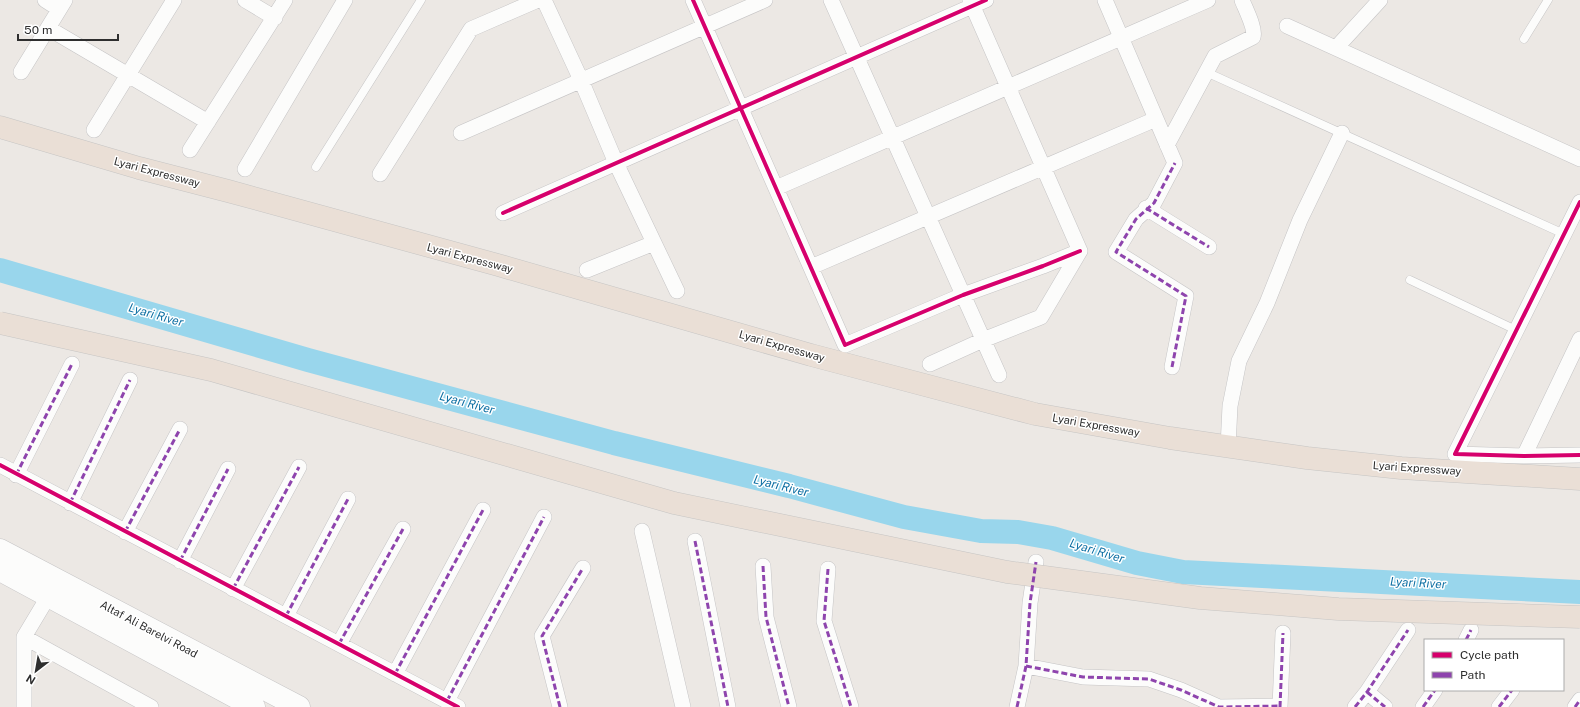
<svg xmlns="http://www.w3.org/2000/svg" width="1580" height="707" viewBox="0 0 1580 707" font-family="'Public Sans',sans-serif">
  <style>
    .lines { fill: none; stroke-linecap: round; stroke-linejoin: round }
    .river { stroke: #99d6ec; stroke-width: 24 }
    .lane-casing { stroke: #c5c4c5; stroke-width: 9 }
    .street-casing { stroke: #c5c4c5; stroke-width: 16 }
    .secondary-casing { stroke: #c5c4c5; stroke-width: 23 }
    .highway-casing { stroke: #c6c5c4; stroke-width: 23 }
    .lane { stroke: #fcfcfb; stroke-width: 8 }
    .street { stroke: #fcfcfb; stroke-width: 15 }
    .secondary { stroke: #fcfcfb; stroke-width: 22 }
    .highway { stroke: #eadfd6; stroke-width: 22 }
    .highway-bridge-casing { stroke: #c6c5c4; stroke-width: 23; stroke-linecap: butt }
    .highway-bridge { stroke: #eadfd6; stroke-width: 22 }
    .quiet { stroke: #8e44ad; stroke-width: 3; stroke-dasharray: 6 3; stroke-linecap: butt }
    .cycleway-casing { stroke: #fff; stroke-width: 6 }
    .cycleway { stroke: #d6006c; stroke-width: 4 }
    .labels { text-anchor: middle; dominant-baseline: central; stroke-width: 3; stroke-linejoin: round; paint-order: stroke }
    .street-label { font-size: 11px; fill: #2e2e2e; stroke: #fff }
    .water-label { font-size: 12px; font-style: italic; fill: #0d6fa3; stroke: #fff }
  </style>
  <rect width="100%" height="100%" fill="#ece8e4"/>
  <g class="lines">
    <path class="river" d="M 0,270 L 308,360 L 614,443 L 789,486 L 904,517 L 981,531 L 1018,532 L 1052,538 L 1137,563 L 1183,572 L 1580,592"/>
    <g class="lane-casing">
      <path id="lane" d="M 1524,39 L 1548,0
        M 1206,72 L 1564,234
        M 316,167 L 421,0
        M 1410,280 L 1516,330"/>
    </g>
    <g class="street-casing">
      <path id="street" d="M 45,0 L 59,9
        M 245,0 L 275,18
        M 544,0 L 581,80 L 616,163 L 677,291
        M 693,0 L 845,345 L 963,295 L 1043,266 L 1080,251
        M 831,0 L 999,375
        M 970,0 L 1080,251
        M 1105,0 L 1175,163 L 1154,203 L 1136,219 L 1116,252 L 1186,296 L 1172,367
        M 1287,26 L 1580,159
        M 48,28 L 208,122
        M 1336,48 L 1380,0
        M 21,72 L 65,0
        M 94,130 L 174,0
        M 461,133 L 765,0
        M 1167,145 L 1215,56 L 1253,37 C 1256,29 1245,8 1242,0
        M 190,150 L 285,0
        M 245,169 L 345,0
        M 380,174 L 471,29 L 538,0
        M 776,188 L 1208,0
        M 1580,202 L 1455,454 L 1524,456 L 1580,455
        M 1146,208 L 1209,247
        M 503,213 L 986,0
        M 811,267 L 1156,119
        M 587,270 L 654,243
        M 930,364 L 983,340 L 1041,317 L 1080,251
        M 1228,447 L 1230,406 L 1239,361 L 1267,303 L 1300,220 L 1342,133
        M 1524,456 L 1580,339
        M 0,465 L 458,707
        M 16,475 L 72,364
        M 70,503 L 130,380
        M 642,531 L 683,707
        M 125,532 L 180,429
        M 695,541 L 728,707
        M 180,561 L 228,469
        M 763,566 L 766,617 L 789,707
        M 828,569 L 824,621 L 851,707
        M 233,589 L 299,467
        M 286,616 L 348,499
        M 24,637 L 151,707
        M 1466,640 L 1471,630
        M 339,644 L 403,529
        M 1026,666 L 1083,677 L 1149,679 L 1181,690 L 1219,707 L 1280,706
        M 395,674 L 483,510
        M 1367,692 L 1385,707
        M 447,701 L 544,517
        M 24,707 L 24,637 L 48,597
        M 560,707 L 542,636 L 583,568
        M 1017,707 L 1026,666 L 1030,603 L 1036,562
        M 1280,707 L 1283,633
        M 1355,707 L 1367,692 L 1408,630
        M 1423,707 L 1435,690
        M 1499,707 L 1512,690
        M 1575,707 L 1580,700"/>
    </g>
    <g class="secondary-casing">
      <path id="secondary" d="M 0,550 L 299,707
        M 0,570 L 254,707"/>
    </g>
    <g class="highway-casing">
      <path id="highway" d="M 0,127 L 139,168 L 228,191 L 498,265 L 811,355 L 1035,414 L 1170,438 L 1307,458 L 1401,468 L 1580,479"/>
    </g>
    <use href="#lane" class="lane"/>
    <use href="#street" class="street"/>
    <use href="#secondary" class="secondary"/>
    <use href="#highway" class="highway"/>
    <g class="highway-bridge-casing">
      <path id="highway-bridge" d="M 0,323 L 211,370 L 674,503 L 1007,572 L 1200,598 L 1338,609 L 1580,617"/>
    </g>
    <use href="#highway-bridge" class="highway-bridge"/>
    <path class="quiet" d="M 1146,208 L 1209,247
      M 1172,367 L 1186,296 L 1116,252 L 1136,219 L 1154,203 L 1175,163
      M 16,475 L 72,364
      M 70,503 L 130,380
      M 125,532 L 180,429
      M 695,541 L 728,707
      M 180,561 L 228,469
      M 763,566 L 766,617 L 789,707
      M 828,569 L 824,621 L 851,707
      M 233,589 L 299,467
      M 286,616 L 348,499
      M 1466,640 L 1471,630
      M 339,644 L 403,529
      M 1026,666 L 1083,677 L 1149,679 L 1181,690 L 1219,707 L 1280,706
      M 395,674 L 483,510
      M 1367,692 L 1385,707
      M 447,701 L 544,517
      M 560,707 L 542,636 L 583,568
      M 1017,707 L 1026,666 L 1030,603 L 1036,562
      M 1280,707 L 1283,633
      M 1355,707 L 1367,692 L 1408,630
      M 1423,707 L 1435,690
      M 1499,707 L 1512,690
      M 1575,707 L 1580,700"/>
    <g class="cycleway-casing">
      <path id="cycleway" d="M 693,0 L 845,345 L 963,295 L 1043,266 L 1080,251
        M 1580,202 L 1455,454 L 1524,456 L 1580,455
        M 503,213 L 986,0
        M 0,465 L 458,707"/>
    </g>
    <use href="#cycleway" class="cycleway"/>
  </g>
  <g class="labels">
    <g class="street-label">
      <text transform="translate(157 172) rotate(15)">Lyari Expressway</text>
      <text transform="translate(470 258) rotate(15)">Lyari Expressway</text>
      <text transform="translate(782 346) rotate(16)">Lyari Expressway</text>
      <text transform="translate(1096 425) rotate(10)">Lyari Expressway</text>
      <text transform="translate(1417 468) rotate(4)">Lyari Expressway</text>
      <text transform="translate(149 629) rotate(28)">Altaf Ali Barelvi Road</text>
    </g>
    <g class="water-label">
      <text transform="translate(156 315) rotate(16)">Lyari River</text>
      <text transform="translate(467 403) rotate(15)">Lyari River</text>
      <text transform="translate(781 486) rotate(14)">Lyari River</text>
      <text transform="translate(1097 551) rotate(17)">Lyari River</text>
      <text transform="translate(1418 583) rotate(3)">Lyari River</text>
    </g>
  </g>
  <rect x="1424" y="639" width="140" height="52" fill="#ffffff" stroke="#ababab"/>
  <rect x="1432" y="652" width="20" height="6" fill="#d6006c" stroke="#ababab"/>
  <text x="1460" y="659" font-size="12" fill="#2e2e2e">Cycle path</text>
  <rect x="1432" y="672" width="20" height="6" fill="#8e44ad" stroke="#ababab"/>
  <text x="1460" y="679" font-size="12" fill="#2e2e2e">Path</text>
  <g transform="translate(36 671) rotate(211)" stroke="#ffffff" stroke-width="3" paint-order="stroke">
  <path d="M0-3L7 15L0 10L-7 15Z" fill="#2e2e2e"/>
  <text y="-6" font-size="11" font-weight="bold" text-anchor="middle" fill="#2e2e2e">N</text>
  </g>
  <path d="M18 34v6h100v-6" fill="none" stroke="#2e2e2e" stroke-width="2"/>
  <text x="24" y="34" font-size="12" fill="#2e2e2e" stroke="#ffffff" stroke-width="3" paint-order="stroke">50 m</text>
</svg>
